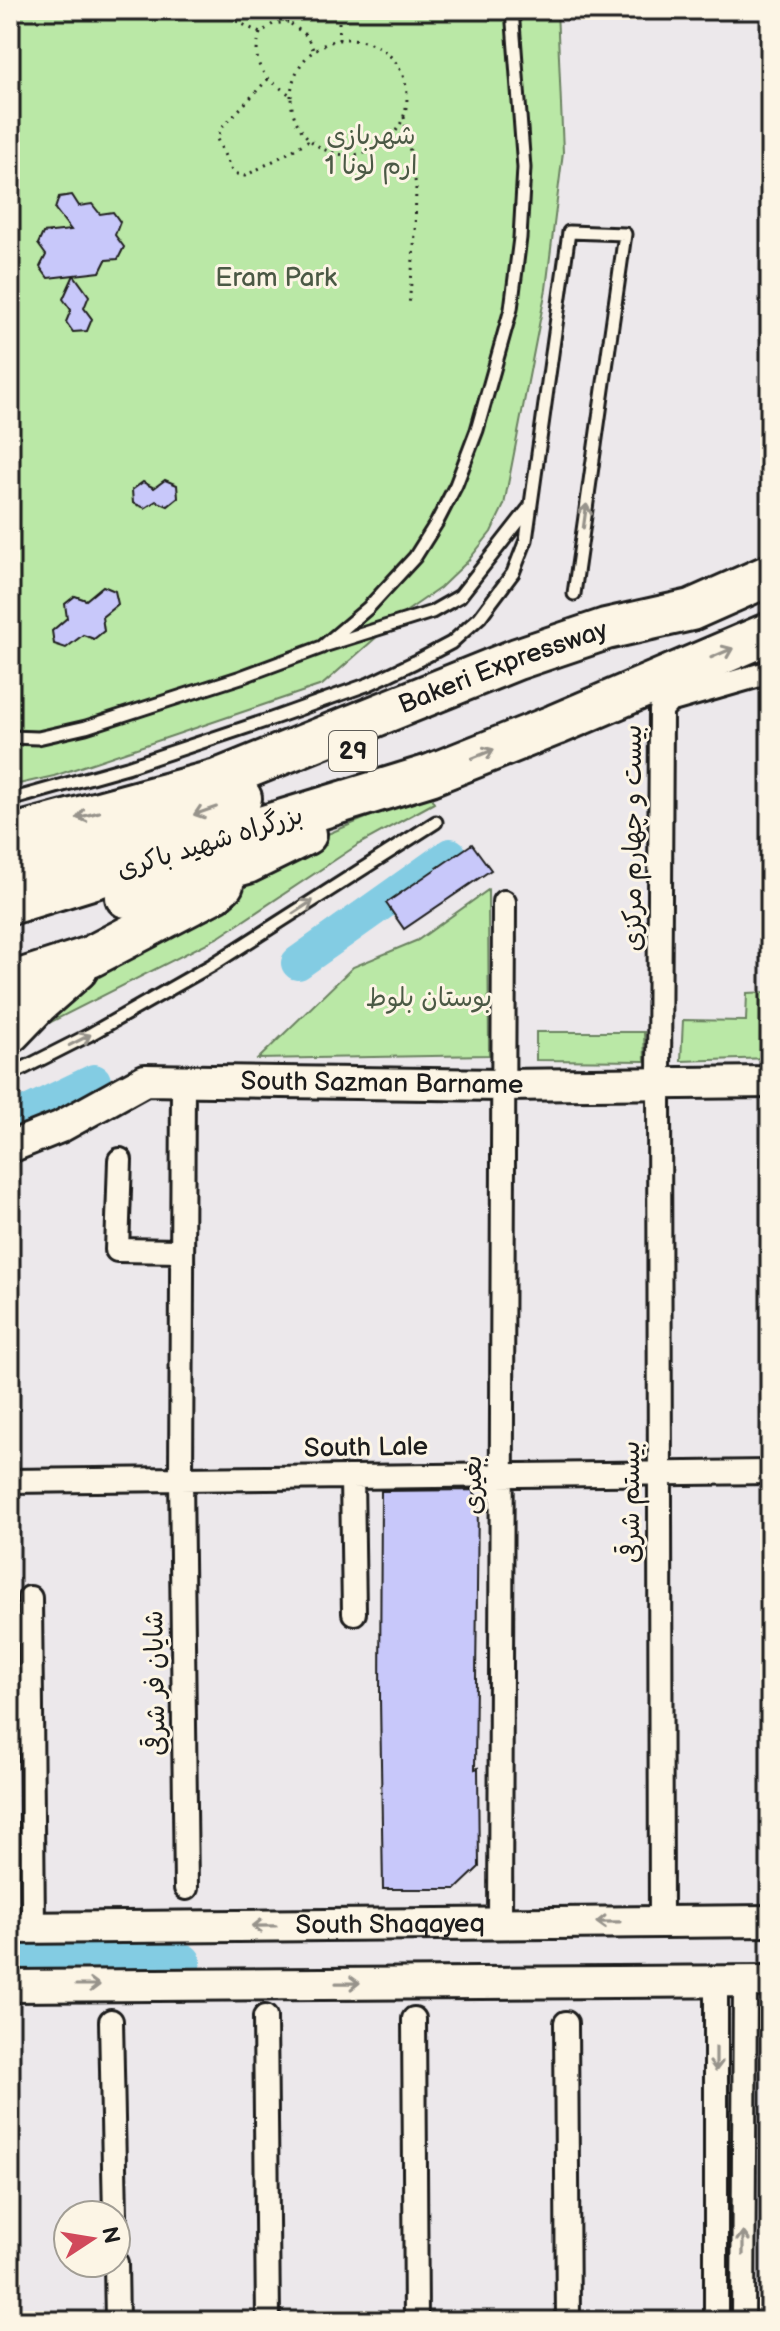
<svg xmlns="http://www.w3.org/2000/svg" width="780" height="2331" viewBox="0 0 780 2331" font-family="'Balsamiq Sans','Playpen Sans Arabic',sans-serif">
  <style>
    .green { fill: #bae8a6; stroke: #6b8261; stroke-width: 2 }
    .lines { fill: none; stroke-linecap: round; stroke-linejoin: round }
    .river { stroke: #83cce3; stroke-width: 34 }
    .building { fill: #c8c8fa; stroke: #1c1c1c; stroke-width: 2 }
    .lane-casing { stroke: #1c1c1c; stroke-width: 17 }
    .street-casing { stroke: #1c1c1c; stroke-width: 28 }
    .secondary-casing { stroke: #1c1c1c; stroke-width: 36 }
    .highway-casing { stroke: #1c1c1c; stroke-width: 46 }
    .path { stroke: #1c1c1c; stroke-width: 3; stroke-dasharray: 2 6; stroke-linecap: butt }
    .lane { stroke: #fcf5e5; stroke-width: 11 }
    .street { stroke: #fcf5e5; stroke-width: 22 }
    .secondary { stroke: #fcf5e5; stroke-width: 30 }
    .highway { stroke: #fcf5e5; stroke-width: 40 }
    .oneway { stroke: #97938b }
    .labels { text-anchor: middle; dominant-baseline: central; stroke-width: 6; stroke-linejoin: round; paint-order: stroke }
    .shield { fill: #fcf5e5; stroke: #5f5d58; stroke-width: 2 }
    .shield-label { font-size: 24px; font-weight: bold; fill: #1c1c1c }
    .park-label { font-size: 26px; fill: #4b5945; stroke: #fcf5e5 }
    .street-label { font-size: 26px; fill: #1c1c1c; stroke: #fcf5e5 }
  </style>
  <rect width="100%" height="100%" fill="#ece8eb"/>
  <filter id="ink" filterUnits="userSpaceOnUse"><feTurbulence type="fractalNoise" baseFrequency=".0125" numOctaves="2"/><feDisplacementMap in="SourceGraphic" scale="16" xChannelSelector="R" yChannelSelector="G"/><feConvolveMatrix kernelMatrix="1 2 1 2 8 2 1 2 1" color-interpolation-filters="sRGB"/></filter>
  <g filter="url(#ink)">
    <path class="green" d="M 10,10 L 557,10 L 563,152 L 546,289 L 504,505 L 491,532 L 467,562 L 440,588 L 404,613 L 322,685 L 54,776 L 10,786 Z
      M 428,792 L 434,803 L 359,844 L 219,937 L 33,1031 L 35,1012 L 299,846 Z
      M 488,890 L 489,1055 L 258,1059 L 353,967 L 418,940 Z
      M 770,992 L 770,1058 L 681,1061 L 683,1020 L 746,1021 L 747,993 Z
      M 536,1032 L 644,1032 L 645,1061 L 536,1060 Z"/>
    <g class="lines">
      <path class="river" d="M 298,963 L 450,855
        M 10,1121 L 94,1081
        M 10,1961 L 184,1961"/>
    </g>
    <path class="building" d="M 72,195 L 79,206 L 92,204 L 100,214 L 113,212 L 120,222 L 115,235 L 124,247 L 118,259 L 106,260 L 100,272 L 74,275 L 89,296 L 84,308 L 92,319 L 87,331 L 73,332 L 66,322 L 71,310 L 63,299 L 74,275 L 48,278 L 40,267 L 46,255 L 38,244 L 43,233 L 71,230 L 55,209 L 59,197 Z
      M 165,480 L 177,485 L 178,498 L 168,506 L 156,501 L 145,508 L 133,503 L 132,490 L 143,482 L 154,488 Z
      M 103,586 L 115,591 L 118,604 L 102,617 L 104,631 L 94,639 L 83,635 L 66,648 L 54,644 L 52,631 L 67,618 L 65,604 L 75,596 L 86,600 Z
      M 472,844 L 491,870 L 404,929 L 386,903 Z
      M 473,1490 L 478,1500 L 475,1769 L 478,1768 L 479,1867 L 456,1889 L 383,1889 L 380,1699 L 381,1491 Z"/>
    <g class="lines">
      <g class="lane-casing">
        <path id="lane" d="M 327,645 L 432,612 L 460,596 L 529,508
          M 10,737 L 38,738 L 86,727 L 241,677 L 322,647 L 368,608 L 415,557 L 437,522 L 456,485 L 477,430 L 511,309 L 520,238 L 524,168 L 512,10
          M 10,800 L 127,767 L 271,719 L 369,684 L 415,662 L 451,643 L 480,617 L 513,573 L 526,540 L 569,232 L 625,234 L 574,594
          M 10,1075 L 89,1035 L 212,965 L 436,822"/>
      </g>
      <g class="street-casing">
        <path id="street" d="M 183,1081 L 181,1478 L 186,1888
          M 120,1160 L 117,1250 L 181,1251
          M 352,1477 L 354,1613
          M 10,1481 L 770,1472
          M 30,1598 L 33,1928
          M 661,1922 L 659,1083 L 661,710 L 669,701 L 770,672
          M 500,1923 L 504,902
          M 716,1981 L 716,2321
          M 265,2017 L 268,2321
          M 414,2019 L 416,2321
          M 111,2021 L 115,2215
          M 566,2023 L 568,2321
          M 116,2263 L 117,2321
          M 743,2321 L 745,1981"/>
      </g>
      <g class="secondary-casing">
        <g id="secondary">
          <path id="s1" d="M 10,1147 L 60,1127 L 145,1080 L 502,1085 L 770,1082"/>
          <path id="s2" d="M 10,1928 L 770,1921"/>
          <path d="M 10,1986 L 770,1981"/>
        </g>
      </g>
      <g class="highway-casing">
        <g id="highway">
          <path id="s3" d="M 10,836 L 217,780 L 517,659 L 606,629 L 691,610 L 770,575"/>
          <path d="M 18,874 L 241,798"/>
          <path d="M 126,897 L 247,863 L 306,834"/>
          <path d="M 10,904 L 430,775 L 555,725 L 770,633"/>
          <path d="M 10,983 L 90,957 L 214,892 L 223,884"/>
          <path d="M 10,1032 L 37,1004 L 77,969"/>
        </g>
      </g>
      <path class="path" d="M 215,10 L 260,33 L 273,24 L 288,22
        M 291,10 L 288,22 L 306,35 L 314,51
        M 10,15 L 45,10
        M 260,33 C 251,67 263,76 289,94
        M291 97a58 58 0 1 1 116 0a58 58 0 1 1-116 0Z
        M 339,40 L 339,10
        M 268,79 L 221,129 L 217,139 L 233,173 L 245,176 L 290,152 L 309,140
        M 404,117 L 416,186 L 415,234 L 409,307"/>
      <use href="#lane" class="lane"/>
      <use href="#street" class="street"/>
      <use href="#secondary" class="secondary"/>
      <use href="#highway" class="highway"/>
    </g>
    <defs><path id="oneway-shaft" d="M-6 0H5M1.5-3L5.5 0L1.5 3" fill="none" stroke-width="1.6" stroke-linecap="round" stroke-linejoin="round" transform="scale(2)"/></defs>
    <g class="oneway">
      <use href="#oneway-shaft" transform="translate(585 516) rotate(-82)"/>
      <use href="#oneway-shaft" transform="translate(722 653) rotate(-23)"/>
      <use href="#oneway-shaft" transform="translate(483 754) rotate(-22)"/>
      <use href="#oneway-shaft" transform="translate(205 811) rotate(161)"/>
      <use href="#oneway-shaft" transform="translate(88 815) rotate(165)"/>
      <use href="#oneway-shaft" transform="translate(303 907) rotate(-33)"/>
      <use href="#oneway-shaft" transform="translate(80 1040) rotate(-27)"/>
      <use href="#oneway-shaft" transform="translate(608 1922) rotate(179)"/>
      <use href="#oneway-shaft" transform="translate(264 1926) rotate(179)"/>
      <use href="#oneway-shaft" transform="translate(348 1983) rotate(-1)"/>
      <use href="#oneway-shaft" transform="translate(88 1985)"/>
      <use href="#oneway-shaft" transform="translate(716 2059) rotate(90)"/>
      <use href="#oneway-shaft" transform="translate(743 2243) rotate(-90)"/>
    </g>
  </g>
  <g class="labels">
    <rect class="shield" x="329" y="731" width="48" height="40" rx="6"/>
    <g class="shield-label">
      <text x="353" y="751">29</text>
    </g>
    <g class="park-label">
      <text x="371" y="136">شهربازی<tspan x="371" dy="30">ارم لونا 1</tspan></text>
      <text x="276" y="278">Eram Park</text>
      <text x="429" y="998">بوستان بلوط</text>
    </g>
    <g class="street-label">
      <text stroke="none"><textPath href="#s3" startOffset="522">Bakeri Expressway</textPath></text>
      <text transform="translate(633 838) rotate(-90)">بیست و چهارم مرکزی</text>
      <text transform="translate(210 843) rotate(-17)">بزرگراه شهید باکری</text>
      <text stroke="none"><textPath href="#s1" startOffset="388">South Sazman Barname</textPath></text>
      <text transform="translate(366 1448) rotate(-1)">South Lale</text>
      <text transform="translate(473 1485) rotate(-90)">بغیری</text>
      <text transform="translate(631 1502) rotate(-90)">بیستم شرقی</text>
      <text transform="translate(156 1683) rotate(-91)">شایان فر شرقی</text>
      <text stroke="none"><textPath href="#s2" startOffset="380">South Shaqayeq</textPath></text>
    </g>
  </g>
  <rect width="780" height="2331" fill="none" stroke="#fcf5e5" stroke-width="40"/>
  <rect x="20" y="20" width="740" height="2291" fill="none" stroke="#1c1c1c" stroke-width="3" filter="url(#ink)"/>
  <g transform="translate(92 2239) rotate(78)"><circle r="38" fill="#fcf5e5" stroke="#a29e95" stroke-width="2"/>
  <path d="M0-6L14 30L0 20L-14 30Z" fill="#d1495b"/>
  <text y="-12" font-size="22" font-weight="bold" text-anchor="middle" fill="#1c1c1c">N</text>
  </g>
</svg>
